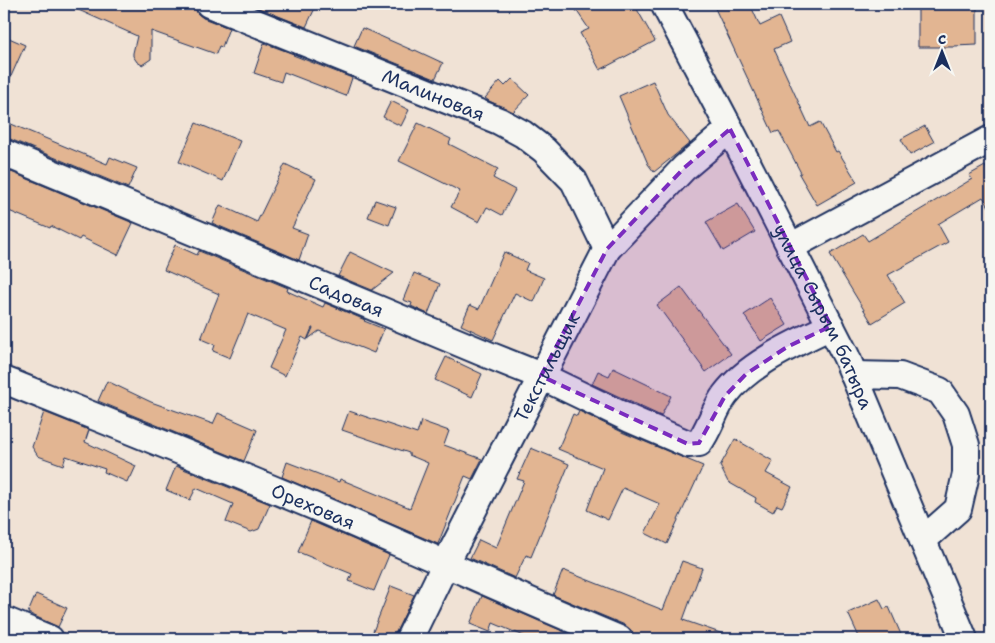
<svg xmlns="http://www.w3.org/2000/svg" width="995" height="643" viewBox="0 0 995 643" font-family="'Shantell Sans',sans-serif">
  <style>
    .building { fill: #e2b592; stroke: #1b2f5e }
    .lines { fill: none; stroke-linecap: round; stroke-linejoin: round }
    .minor-casing { stroke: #1b2f5e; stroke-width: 30 }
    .minor { stroke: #f6f6f2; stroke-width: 26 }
    .marked { fill: #7b2cbf; fill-opacity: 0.2; stroke: #7b2cbf; stroke-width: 4; stroke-dasharray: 10 6; stroke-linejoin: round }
    .labels { text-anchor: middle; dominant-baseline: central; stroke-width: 5; stroke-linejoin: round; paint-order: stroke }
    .street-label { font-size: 19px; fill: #1b2f5e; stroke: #f6f6f2 }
  </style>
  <rect width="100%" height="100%" fill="#f0e2d5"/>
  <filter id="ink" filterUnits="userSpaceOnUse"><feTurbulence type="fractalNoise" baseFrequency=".02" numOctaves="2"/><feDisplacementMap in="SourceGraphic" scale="10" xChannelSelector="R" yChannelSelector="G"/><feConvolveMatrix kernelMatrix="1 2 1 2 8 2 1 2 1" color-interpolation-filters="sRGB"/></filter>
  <g filter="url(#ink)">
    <path class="building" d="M 65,4 L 194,4 L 197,13 L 203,18 L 229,28 L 222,47 L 219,46 L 216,54 L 151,31 L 151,59 L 142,65 L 137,62 L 133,56 L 133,53 L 137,36 Z
      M 248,4 L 317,4 L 306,27 Z
      M 572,4 L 634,4 L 655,41 L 600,70 L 580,33 L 589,29 Z
      M 713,4 L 750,4 L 760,26 L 779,17 L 790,42 L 774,49 L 810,127 L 820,122 L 836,152 L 838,151 L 857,182 L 817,205 L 799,174 L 801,173 L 779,131 L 773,133 Z
      M 977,4 L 977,45 L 954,46 L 954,47 L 918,47 L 918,5 Z
      M 362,28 L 414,51 L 415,50 L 443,63 L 435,79 L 354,46 Z
      M 9,38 L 25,45 L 4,92 L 4,50 Z
      M 264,43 L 294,54 L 293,55 L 352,78 L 346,96 L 284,72 L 281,82 L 254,73 Z
      M 512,79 L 529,95 L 513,112 L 489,101 L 485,98 L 500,81 L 505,86 Z
      M 653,81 L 668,115 L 690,143 L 654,172 L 648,164 L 619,96 Z
      M 391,101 L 409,110 L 401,126 L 383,117 Z
      M 4,121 L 107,164 L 110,157 L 137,168 L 128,188 L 10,139 L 4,138 Z
      M 196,123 L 240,141 L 223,181 L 179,162 Z
      M 418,123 L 451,139 L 449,144 L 498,169 L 493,178 L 515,190 L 502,215 L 487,207 L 479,222 L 451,207 L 460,191 L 399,161 Z
      M 925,126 L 934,142 L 910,155 L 901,139 Z
      M 285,164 L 316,179 L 292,228 L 308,234 L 299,260 L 212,223 L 220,205 L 257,222 Z
      M 985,166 L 987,170 L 991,167 L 991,210 L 983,197 L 938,224 L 948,242 L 888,275 L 905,303 L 872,323 L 830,254 L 863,234 L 868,241 L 972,179 L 969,175 Z
      M 4,169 L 133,223 L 118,255 L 81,237 L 79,240 L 51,226 L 50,228 L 4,209 Z
      M 375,200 L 396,207 L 389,225 L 368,217 Z
      M 738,204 L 755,232 L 723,251 L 706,222 Z
      M 175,245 L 197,255 L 199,251 L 288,288 L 287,291 L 323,307 L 325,303 L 365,320 L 364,321 L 384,329 L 374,353 L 319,331 L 308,339 L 313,328 L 312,328 L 307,340 L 302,337 L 285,376 L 269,368 L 286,330 L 248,314 L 230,358 L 213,351 L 215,345 L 201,339 L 219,294 L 164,270 Z
      M 350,252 L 394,273 L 372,290 L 338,276 Z
      M 504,252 L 528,263 L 525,270 L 544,278 L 534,302 L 515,293 L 493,340 L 461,325 L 470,305 L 479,309 Z
      M 414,273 L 440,284 L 428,314 L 411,306 L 412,303 L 403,300 Z
      M 681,287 L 731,354 L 706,372 L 657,305 Z
      M 770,298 L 787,325 L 761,341 L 744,315 Z
      M 446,357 L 482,374 L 472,397 L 435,380 Z
      M 613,368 L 671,396 L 661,416 L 592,384 L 598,371 L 609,376 Z
      M 107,381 L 151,402 L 213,424 L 218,413 L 257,430 L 244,461 L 98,401 Z
      M 349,411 L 417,434 L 421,421 L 449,431 L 444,445 L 482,459 L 472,479 L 465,476 L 438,544 L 282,477 L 287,462 L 339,482 L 340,479 L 410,508 L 428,463 L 409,455 L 409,453 L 342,430 Z
      M 579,411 L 624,433 L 703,466 L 667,544 L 645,533 L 660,504 L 623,488 L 608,520 L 587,510 L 603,468 L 558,449 L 573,414 L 577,416 Z
      M 44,412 L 89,430 L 85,442 L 136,466 L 131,477 L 129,477 L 127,482 L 104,472 L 105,469 L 66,456 L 63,465 L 38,456 L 32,447 Z
      M 735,439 L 773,461 L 766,473 L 792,487 L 782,507 L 777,505 L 773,512 L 755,502 L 756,498 L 728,482 L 720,466 Z
      M 531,448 L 569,464 L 531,557 L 526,555 L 515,578 L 470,558 L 479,540 L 496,548 L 524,481 L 517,479 Z
      M 176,466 L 270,504 L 259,529 L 251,532 L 226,522 L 233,504 L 196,488 L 190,500 L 166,490 Z
      M 311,521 L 389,555 L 374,591 L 349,581 L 352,574 L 298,552 Z
      M 682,561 L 702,568 L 683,620 L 729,636 L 729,639 L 634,639 L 631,630 L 625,625 L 553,595 L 563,570 L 663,610 Z
      M 391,586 L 414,595 L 396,632 L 394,639 L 370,639 Z
      M 36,594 L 67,608 L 58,627 L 28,613 Z
      M 482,596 L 539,621 L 581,639 L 531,639 L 493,623 L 490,632 L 470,624 Z
      M 879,599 L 884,609 L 889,607 L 903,639 L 860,639 L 848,613 Z"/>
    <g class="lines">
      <g class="minor-casing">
        <g id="minor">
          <path id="s1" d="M 209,4 L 499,121 L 523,134 L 544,150 L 574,181 L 607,249"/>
          <path id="s2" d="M 664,4 L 730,129 L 846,356 L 964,639"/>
          <path id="s3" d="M 4,153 L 486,354 L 541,376 L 630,419 L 688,444 L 699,443 C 710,428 714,410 725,395 C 749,363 796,343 831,326"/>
          <path d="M 790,247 L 991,139"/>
          <path d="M 854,375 L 900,376 L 940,391 L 956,414 L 966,445 L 966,474 L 958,509 L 923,540"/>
          <path id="s4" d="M 4,380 C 111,423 219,466 325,511 C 423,553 520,598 619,639"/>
          <path d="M 4,620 L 50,639"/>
          <path id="s5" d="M 409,639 L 446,563 L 607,249 L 684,168 L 730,129"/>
        </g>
      </g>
      <use href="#minor" class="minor"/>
    </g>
  </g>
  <path class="marked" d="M 730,129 L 831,326 L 787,347 L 746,374 L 725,396 L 699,443 L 688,444 L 541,376 L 607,249 L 684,168 Z"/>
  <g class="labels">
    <g class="street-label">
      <text stroke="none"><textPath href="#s1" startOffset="242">Малиновая</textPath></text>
      <text stroke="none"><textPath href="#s3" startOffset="371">Садовая</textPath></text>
      <text stroke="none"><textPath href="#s2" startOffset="351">улица Сырым батыра</textPath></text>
      <text stroke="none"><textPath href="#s5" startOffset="305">Текстильщик</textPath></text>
      <text stroke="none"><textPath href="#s4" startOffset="334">Ореховая</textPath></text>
    </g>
  </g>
  <rect width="995" height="643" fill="none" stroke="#f6f6f2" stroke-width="20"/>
  <rect x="10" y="10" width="975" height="623" fill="none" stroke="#1b2f5e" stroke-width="2" filter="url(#ink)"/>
  <g transform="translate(942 52)" stroke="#f6f6f2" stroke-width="4" paint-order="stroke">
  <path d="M0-4L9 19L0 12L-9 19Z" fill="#1b2f5e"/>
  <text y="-8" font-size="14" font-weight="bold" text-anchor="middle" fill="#1b2f5e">С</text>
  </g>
</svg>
